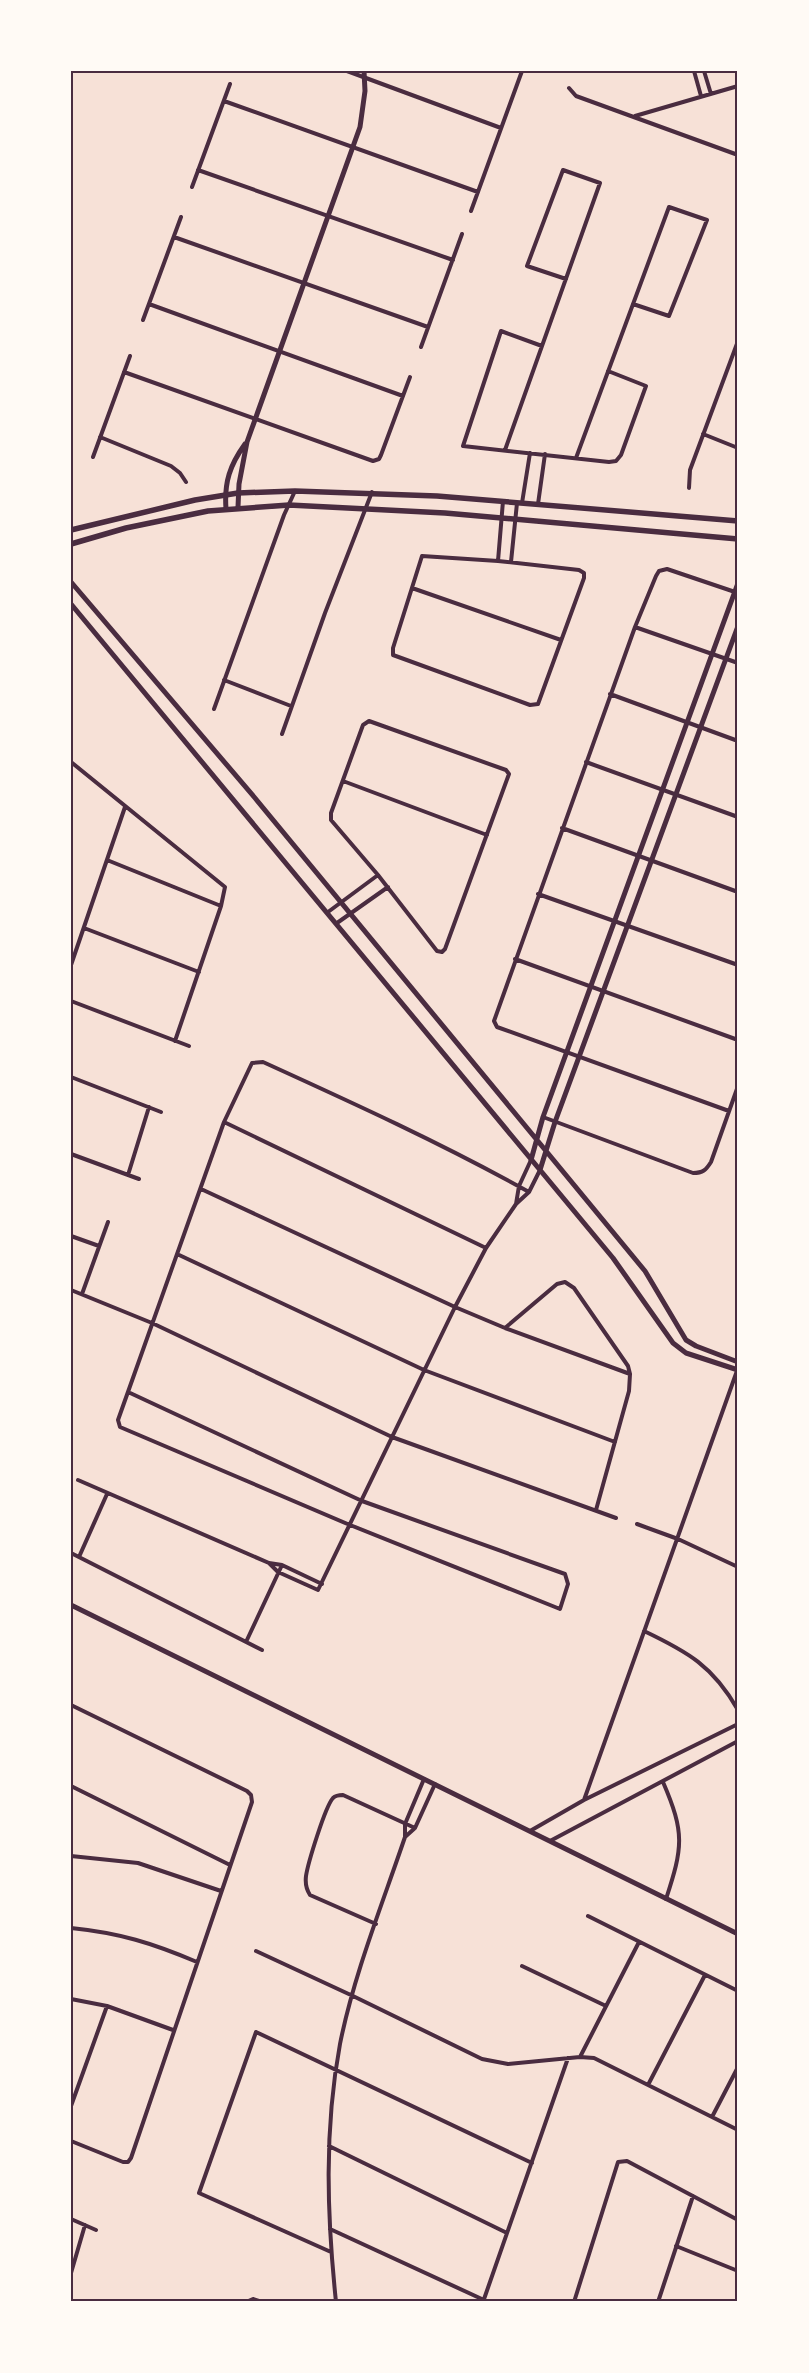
<svg xmlns="http://www.w3.org/2000/svg" width="809" height="2373" viewBox="0 0 809 2373" font-family="Raleway,sans-serif">
  <style>
    .lines { fill: none; stroke-linecap: round; stroke-linejoin: round }
    .minor { stroke: #4a2c40; stroke-width: 4 }
    .tertiary { stroke: #4a2c40; stroke-width: 5 }
    .secondary { stroke: #4a2c40; stroke-width: 5.5 }
    .neatline { fill: none; stroke: #4a2c40; stroke-width: 2 }
  </style>
  <rect width="100%" height="100%" fill="#f7e1d7"/>
  <g class="lines">
    <path class="minor" d="M 347,71 L 501,128
      M 612,71 L 619,71
      M 694,71 L 701,96
      M 704,71 L 711,94
      M 569,88 L 576,96 L 738,155
      M 224,101 L 478,192
      M 635,116 L 738,86
      M 198,170 L 453,260
      M 192,187 L 230,84
      M 471,211 L 522,71
      M 174,237 L 428,327
      M 149,304 L 403,396
      M 143,320 L 181,217
      M 542,346 L 501,331 L 463,446 L 609,462 L 616,461 L 621,455 L 646,386 L 608,371
      M 421,347 L 462,234
      M 124,372 L 373,461 L 379,459 L 381,455 L 410,377
      M 703,434 L 738,448
      M 100,437 L 171,466 L 180,473 L 186,482
      M 505,450 L 600,183 L 563,170 L 527,266 L 566,279
      M 93,457 L 130,356
      M 576,458 L 669,207 L 707,220 L 669,316 L 633,304
      M 689,488 L 690,470 L 738,341
      M 522,503 L 530,453
      M 538,504 L 545,454
      M 422,556 L 498,561 L 579,570 L 584,573 L 584,578 L 538,704 L 530,705 L 393,655 L 393,648 Z
      M 498,561 L 503,501
      M 511,562 L 517,503
      M 412,588 L 561,640
      M 635,627 L 738,663
      M 224,680 L 291,706
      M 610,694 L 738,741
      M 214,709 L 284,515 L 295,491
      M 369,721 L 506,770 L 509,774 L 445,949 L 442,952 L 437,951 L 378,875 L 331,820 L 331,813 L 363,725 Z
      M 282,734 L 325,613 L 372,492
      M 71,762 L 225,887 L 221,906 L 175,1041
      M 586,762 L 738,817
      M 343,781 L 487,835
      M 562,828 L 738,892
      M 107,860 L 221,906
      M 538,894 L 738,965
      M 328,912 L 378,875
      M 337,923 L 388,887
      M 84,928 L 199,972
      M 515,959 L 738,1040
      M 71,965 L 125,807
      M 71,1001 L 189,1046
      M 71,1077 L 161,1112
      M 729,1111 L 497,1027 L 494,1021 L 635,627 L 656,576 L 659,571 L 667,569 L 738,593
      M 543,1117 L 693,1173 C 703,1173 706,1170 711,1162 L 738,1086
      M 224,1122 L 486,1248
      M 71,1154 L 139,1179
      M 128,1175 L 149,1107
      M 201,1189 L 455,1307 L 505,1328 L 630,1374
      M 516,1204 L 519,1186 L 531,1160
      M 71,1236 L 99,1246
      M 177,1254 L 424,1370 L 615,1442
      M 71,1290 L 152,1323 L 392,1437 L 616,1518
      M 82,1294 L 108,1222
      M 505,1328 L 557,1284 L 565,1282 L 574,1288 L 628,1366 L 630,1374 L 629,1391 L 596,1510
      M 128,1392 L 362,1501 L 565,1574 L 568,1584 L 560,1609 L 350,1525 L 120,1427 L 118,1420 L 224,1122 L 252,1063 L 263,1062 C 353,1103 443,1144 529,1192
      M 78,1480 L 269,1563 L 282,1565 L 322,1584
      M 637,1524 L 678,1539 L 738,1567
      M 71,1553 L 262,1650
      M 79,1557 L 107,1494
      M 269,1563 L 278,1572 L 318,1590 L 455,1307 L 486,1248 L 516,1204 L 529,1192 L 540,1170
      M 644,1631 C 688,1652 713,1666 738,1710
      M 246,1642 L 282,1565
      M 71,1705 L 247,1791 L 251,1795 L 252,1802 L 131,2158 L 128,2162 L 123,2162 L 71,2141
      M 663,1782 C 685,1833 683,1847 666,1899
      M 71,1786 L 230,1865
      M 584,1800 L 738,1368
      M 530,1831 L 584,1800 L 738,1724
      M 405,1837 L 415,1828 L 435,1784
      M 550,1841 L 738,1741
      M 71,1856 L 138,1863 L 221,1891
      M 588,1916 L 738,1991
      M 376,1924 L 310,1895 C 306,1889 305,1884 306,1876 C 308,1863 325,1807 333,1798 C 336,1795 339,1795 343,1795 L 415,1828
      M 71,1928 C 120,1933 152,1943 197,1962
      M 256,1951 L 353,1996 L 482,2059 L 508,2064 L 580,2057 L 594,2058 L 738,2130
      M 522,1966 L 606,2006
      M 71,1999 L 107,2006 L 173,2030
      M 580,2057 L 639,1942
      M 648,2085 L 705,1975
      M 71,2106 L 107,2006
      M 712,2117 L 738,2067
      M 329,2146 L 507,2233
      M 71,2219 L 96,2230
      M 330,2229 L 484,2300
      M 676,2246 L 738,2271
      M 331,2252 L 199,2193 L 256,2032 L 532,2163
      M 71,2273 L 85,2225
      M 246,2302 L 253,2299 L 262,2302
      M 336,2302 C 327,2216 324,2130 340,2044 C 354,1974 382,1905 405,1837 L 405,1824 L 424,1779
      M 483,2302 L 568,2058
      M 574,2302 L 618,2162 L 627,2161 L 738,2220
      M 658,2302 L 693,2196"/>
    <path class="tertiary" d="M 238,507 L 239,484 L 247,442 L 360,127 L 365,91 L 364,71
      M 226,509 C 224,482 230,465 245,444
      M 71,582 L 255,798 L 645,1271 L 686,1340 L 696,1346 L 738,1362
      M 71,604 L 613,1258 L 673,1343 L 686,1353 L 738,1370
      M 531,1160 L 543,1117 L 738,583
      M 540,1170 L 555,1122 L 738,626
      M 71,1605 L 738,1934"/>
    <path class="secondary" d="M 71,530 L 195,500 L 238,493 L 295,491 L 437,496 L 738,521
      M 71,544 L 126,528 L 208,511 L 289,505 L 445,513 L 738,539"/>
  </g>
  <rect width="809" height="2373" fill="none" stroke="#fffaf5" stroke-width="145"/>
  <rect x="72" y="72" width="664" height="2228" class="neatline"/>
</svg>
